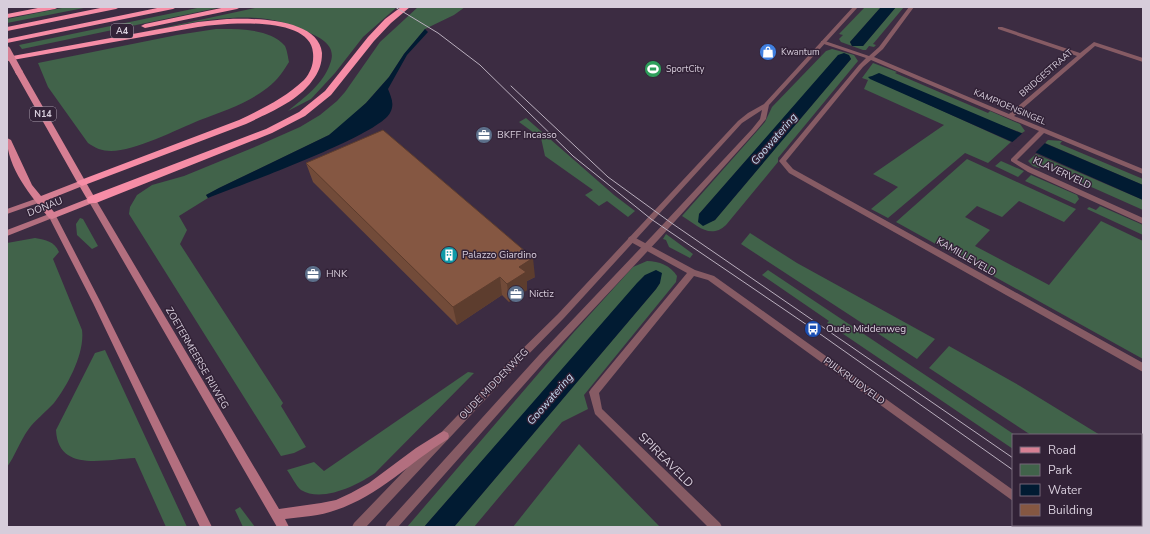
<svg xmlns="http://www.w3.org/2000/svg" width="1150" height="534" viewBox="0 0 1150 534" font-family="'Nunito Sans',sans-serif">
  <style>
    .green { fill: #41634a; fill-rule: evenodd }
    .water { fill: #011b32 }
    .pier { fill: #3c2c42 }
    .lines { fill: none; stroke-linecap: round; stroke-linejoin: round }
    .minor { fill: #865b64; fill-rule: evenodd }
    .tertiary { fill: #865b64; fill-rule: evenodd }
    .secondary { fill: #b36f7f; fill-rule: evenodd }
    .primary { fill: #d67f93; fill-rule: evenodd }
    .motorway { fill: #f68da6; fill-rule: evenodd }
    .tram { stroke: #baafbe; stroke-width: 1 }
    .primary-bridge { stroke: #d67f93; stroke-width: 7 }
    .wall { fill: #724b39 }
    .shaded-wall { fill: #5d3d2e }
    .building { fill: #855742; stroke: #5d3d2e }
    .labels { text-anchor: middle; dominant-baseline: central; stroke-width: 3; stroke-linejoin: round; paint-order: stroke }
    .shield { fill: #322237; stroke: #a69aaa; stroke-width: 1 }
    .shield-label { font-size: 9px; font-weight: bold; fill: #d7cddb }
    .far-poi-label { font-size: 9px; fill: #d7cddb; stroke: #322237; text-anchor: start }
    .far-street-label { font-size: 9px; fill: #d7cddb; stroke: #322237 }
    .poi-label { font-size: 10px; fill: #d7cddb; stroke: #322237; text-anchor: start }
    .street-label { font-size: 10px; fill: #d7cddb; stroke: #322237 }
    .water-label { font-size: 11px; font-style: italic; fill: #c6dcf3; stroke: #322237 }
    .near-street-label { font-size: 12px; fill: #d7cddb; stroke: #322237 }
  </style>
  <rect width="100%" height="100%" fill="#3c2c42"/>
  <path class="green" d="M 67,7 L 89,7 L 7,23 L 7,19 Z
    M 202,7 L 222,7 L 22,49 L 19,45 Z
    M 259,7 L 397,7 L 363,37 L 335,73 L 311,99 L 288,111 C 304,98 323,84 330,64 C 337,47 323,39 310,33 C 284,20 260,16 231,18 C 201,19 173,27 144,32 Z
    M 418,7 L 465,7 L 454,15 L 425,29 L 404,54 L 389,77 L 366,103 L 341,126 L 329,135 L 219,188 L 206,195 L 208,198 L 179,216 L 187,230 L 180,244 L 283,403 L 281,406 L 306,447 L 294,453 L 281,456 L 129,214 L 130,207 L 137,195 L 152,185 L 184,176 L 257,146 L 300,127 L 320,115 L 337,101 L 345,92 L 380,42 Z
    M 865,7 L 881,7 L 850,42 L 852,46 L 863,46 L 896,7 L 904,7 L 873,44 L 876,45 L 874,47 L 869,46 L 866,50 L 863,50 L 841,42 L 839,39 L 843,35 L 839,34 Z
    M 216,29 C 237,29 270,28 285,46 C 287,50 288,57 289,62 C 281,75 276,82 263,91 C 245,104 221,112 200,120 C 176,130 135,151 111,151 C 102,151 95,148 88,143 L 48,87 L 38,63 L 177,35 Z
    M 832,49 L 854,55 L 858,61 L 778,158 L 778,162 L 726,225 C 710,240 697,225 682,216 L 765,122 L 772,107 L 826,51 ZM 843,55 L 849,56 L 851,59 L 715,220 L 710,222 L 699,214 L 838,56 Z
    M 873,63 L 897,72 L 895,73 L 988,113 L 990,111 L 1020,124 L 1025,131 L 1022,133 L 870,78 L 1011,142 L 988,163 L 965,153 L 888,218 L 871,209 L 898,187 L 873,174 L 944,125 L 864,89 L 868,80 L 862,78 Z
    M 526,118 L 614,195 L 635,211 L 628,217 L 607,201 L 599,206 L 585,195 L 593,190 L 545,156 L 541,138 L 519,122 Z
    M 1048,140 L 1062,141 L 1060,144 L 1143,179 L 1143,185 L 1045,143 Z
    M 1036,154 L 1143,200 L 1143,210 L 1042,165 L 1039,168 L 1033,166 L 1028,161 Z
    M 967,159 L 1076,209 L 1064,222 L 1019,201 L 1002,217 L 977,206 L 965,217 L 990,230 L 975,246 L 1049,285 L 1101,221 L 1143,241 L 1143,359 L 896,222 Z
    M 1001,161 L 1024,171 L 1018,177 L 995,166 Z
    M 1031,175 L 1077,195 L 1079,199 L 1075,204 L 1025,181 Z
    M 1100,206 L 1143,225 L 1143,235 L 1087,209 L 1089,207 L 1096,210 Z
    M 80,218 L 83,219 L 98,246 L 92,249 L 77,235 L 76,224 Z
    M 750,233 L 797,263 L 935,339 L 917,359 L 741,244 Z
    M 666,234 L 693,254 L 690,258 L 669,247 L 666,240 L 663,239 Z
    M 35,238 C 46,240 54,241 59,252 L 53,259 L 82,330 C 85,353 68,385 54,403 C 46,412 35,420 28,430 C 20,441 15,456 7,467 L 7,243 Z
    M 647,261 C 659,261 671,266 677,276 L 676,282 L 584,395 L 588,409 L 562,422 L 474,527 L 454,527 L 656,289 L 660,283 L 645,275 L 424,527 L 407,527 L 574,332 L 633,267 Z
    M 768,270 L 1015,435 L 1013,435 L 1013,449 L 827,323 L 829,321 L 762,275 Z
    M 949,346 L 1020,386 L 1100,435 L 1031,435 L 929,368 Z
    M 105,350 L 187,527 L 166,527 L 135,458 C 105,459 58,473 56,430 L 95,353 Z
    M 468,372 L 474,373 L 375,473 C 358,485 322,503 301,490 C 296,486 291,475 287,470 L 314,462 L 324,471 Z
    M 579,444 L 660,527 L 513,527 Z
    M 240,507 L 255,527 L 243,527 L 235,510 Z"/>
  <path class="water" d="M 881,7 L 896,7 L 863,46 L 852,46 L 850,42 Z
    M 425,29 L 428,32 L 407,55 L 388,89 C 391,97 395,104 390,113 C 378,136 238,186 208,198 L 206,195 L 219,188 L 329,135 L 366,103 L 389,77 L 404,54 Z
    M 844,53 L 849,55 L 851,59 L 715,220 L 703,226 L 698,222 L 699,214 L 838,55 Z
    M 879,73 L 1143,185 L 1143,200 L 870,79 L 868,77 L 872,76 Z
    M 656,270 L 662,273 L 660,283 L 656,289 L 454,527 L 424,527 L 637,283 L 645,275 Z"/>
  <path class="pier" d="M 1024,132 L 1046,142 L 1033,155 L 1010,144 Z"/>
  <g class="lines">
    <path class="minor" d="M 909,7 L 914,7 L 883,49 L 874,57 L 1009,114 L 1077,56 L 998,29 L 998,27 L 1002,27 L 1080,53 L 1094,42 L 1143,58 L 1143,62 L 1095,46 L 1014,116 L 1143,169 L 1143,174 L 1044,133 L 1017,160 L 1032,168 L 1143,218 L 1143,224 L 1028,172 L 1011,161 L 1011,159 L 1039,131 L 871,60 L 863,67 L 786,161 L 793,169 L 1143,363 L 1143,372 L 789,173 L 779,161 L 859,65 L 866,58 L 821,43 L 821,41 L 825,41 L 869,56 L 879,47 Z
      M 632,236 L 695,270 L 714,276 L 1013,490 L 1013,501 L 708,280 L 694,276 L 599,393 L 602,409 L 720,523 L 722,527 L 708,527 L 595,414 L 589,392 L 591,389 L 687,273 L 629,241 L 628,239 L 629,237 Z
      M 1047,525 L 1061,525 L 1062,527 L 1048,527 Z"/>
    <path class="tertiary" d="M 853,7 L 858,7 L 769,105 L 766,119 L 756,131 L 659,239 L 545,361 L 398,527 L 385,527 L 387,523 L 539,355 L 653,235 L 752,129 L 760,119 L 762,110 L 742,123 L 564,318 L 514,369 L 366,527 L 352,527 L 354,523 L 508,363 L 558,314 L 738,121 L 748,113 L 764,104 Z"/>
    <path class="secondary" d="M 38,198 L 41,198 L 42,200 L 41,202 L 7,214 L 7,209 Z
      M 89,198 L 95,198 L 96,200 L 279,509 L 321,503 L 336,500 L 351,493 L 369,483 L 416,448 L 440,433 L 444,431 L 448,433 L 449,436 L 448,439 C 410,462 379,496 336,510 C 320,516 302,517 285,519 L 289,527 L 277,527 L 88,200 Z
      M 49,214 L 52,214 L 56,216 L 101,303 L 212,527 L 200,527 L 93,303 L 50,219 L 7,236 L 7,230 Z"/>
    <path class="primary" d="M 16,70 L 22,70 L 23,72 L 96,200 L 95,202 L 52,219 L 49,218 C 31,196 7,168 7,138 L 11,140 L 32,185 L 41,196 L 77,182 L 15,72 ZM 80,187 L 87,199 L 54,212 L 45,201 Z"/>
    <path class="motorway" d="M 43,7 L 59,7 L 55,9 L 7,18 L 7,14 Z
      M 105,7 L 120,7 L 116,9 L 7,31 L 7,27 Z
      M 162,7 L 177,7 L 173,9 L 7,43 L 7,39 Z
      M 226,7 L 241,7 L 237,9 L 145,28 L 141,26 L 145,24 Z
      M 401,7 L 410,7 L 391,23 L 374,41 L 331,95 L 305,116 L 272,133 L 96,203 L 88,203 L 87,200 L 88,197 L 266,129 L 299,112 L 325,91 L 368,37 L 385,19 Z
      M 227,19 C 252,18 319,18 322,53 C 322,64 319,72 312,81 C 297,102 268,113 246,124 L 82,186 L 77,183 L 78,181 L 239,120 C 262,109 285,98 304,80 C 311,72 314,63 313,53 C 311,15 223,23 198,27 L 7,61 L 7,57 L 198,22 Z"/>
    <path class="tram" d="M 395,7 L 438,33 L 480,65 L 573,156 L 651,219 L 813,329 L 1013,470
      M 511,86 L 608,177 L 670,222 L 1013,458
      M 1092,525 L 1095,527
      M 1110,525 L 1113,527"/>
    <path class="primary-bridge" d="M 7,50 L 19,72"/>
  </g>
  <path class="wall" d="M 306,163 L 535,277 L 527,281 L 527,290 L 509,302 L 502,295 L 457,325 L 313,182 Z"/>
  <path class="shaded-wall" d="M 533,258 L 535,277 L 527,281 L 527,290 L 509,302 L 507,284 L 519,267 Z
    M 500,277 L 502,295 L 457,325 L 453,307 Z"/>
  <path class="building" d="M 383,130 L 533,258 L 519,267 L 526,272 L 507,284 L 500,277 L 453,307 L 306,163 Z"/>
  <defs>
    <g id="shop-disc" transform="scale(0.9)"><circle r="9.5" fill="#3f7fe0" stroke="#322237"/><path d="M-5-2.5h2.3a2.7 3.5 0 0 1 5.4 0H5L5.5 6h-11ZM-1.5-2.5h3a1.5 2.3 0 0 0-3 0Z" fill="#fff"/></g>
    <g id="stadium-disc" transform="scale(0.9)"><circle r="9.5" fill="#2e9e5b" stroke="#322237"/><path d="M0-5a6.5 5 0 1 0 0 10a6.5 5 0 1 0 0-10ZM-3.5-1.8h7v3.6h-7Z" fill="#fff"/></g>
    <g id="office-disc" transform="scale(0.9)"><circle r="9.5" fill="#5c6f8a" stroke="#322237"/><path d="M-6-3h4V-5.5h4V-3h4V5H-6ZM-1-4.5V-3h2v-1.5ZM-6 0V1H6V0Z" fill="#fff"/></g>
    <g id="building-disc" transform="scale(0.9)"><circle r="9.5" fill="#0f9aa8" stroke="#322237"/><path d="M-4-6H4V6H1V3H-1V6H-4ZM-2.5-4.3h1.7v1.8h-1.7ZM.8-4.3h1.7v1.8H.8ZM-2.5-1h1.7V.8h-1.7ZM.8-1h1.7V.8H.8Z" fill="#fff"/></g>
    <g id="bus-disc" transform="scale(0.9)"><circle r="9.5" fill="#1a4fb4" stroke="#322237"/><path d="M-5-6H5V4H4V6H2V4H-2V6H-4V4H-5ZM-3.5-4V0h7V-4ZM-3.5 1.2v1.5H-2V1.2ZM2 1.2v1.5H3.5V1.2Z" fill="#fff"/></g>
  </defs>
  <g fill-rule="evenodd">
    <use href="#shop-disc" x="768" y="52"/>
    <use href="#stadium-disc" x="653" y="69"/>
    <use href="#office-disc" x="484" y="135"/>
    <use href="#building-disc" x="449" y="255"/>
    <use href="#office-disc" x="313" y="274"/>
    <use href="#office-disc" x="516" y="294"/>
    <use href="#bus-disc" x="813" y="329"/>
  </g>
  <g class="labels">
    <g class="shield">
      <rect x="111" y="24" width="22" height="14" rx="3"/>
      <rect x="30" y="107" width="26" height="14" rx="3"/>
    </g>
    <g class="shield-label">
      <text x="122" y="31">A4</text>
      <text x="43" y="114">N14</text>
    </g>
    <g class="far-poi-label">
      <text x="781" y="52">Kwantum</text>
      <text x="666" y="69">SportCity</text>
    </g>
    <g class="far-street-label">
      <text transform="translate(1046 73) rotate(-41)">BRIDGESTRAAT</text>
      <text transform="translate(1010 107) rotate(23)">KAMPIOENSINGEL</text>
    </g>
    <g class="poi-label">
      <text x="497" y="135">BKFF Incasso</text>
      <text x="462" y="255">Palazzo Giardino</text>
      <text x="326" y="274">HNK</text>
      <text x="529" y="294">Nictiz</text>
      <text x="826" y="329">Oude Middenweg</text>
    </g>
    <g class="street-label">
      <text transform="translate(1062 173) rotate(25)">KLAVERVELD</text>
      <text transform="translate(45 207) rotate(-21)">DONAU</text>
      <text transform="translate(966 257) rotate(30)">KAMILLEVELD</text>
      <text transform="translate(197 358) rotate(60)">ZOETERMEERSE RIJWEG</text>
      <text transform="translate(854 381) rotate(36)">PIJLKRUIDVELD</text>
      <text transform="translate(494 384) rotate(-46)">OUDE MIDDENWEG</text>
    </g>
    <g class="water-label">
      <text transform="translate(774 139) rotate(-49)">Goowatering</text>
      <text transform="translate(550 399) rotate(-49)">Goowatering</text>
    </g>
    <g class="near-street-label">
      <text transform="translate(666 460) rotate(45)">SPIREAVELD</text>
    </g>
  </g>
  <rect width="1150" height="534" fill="none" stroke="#d7cddb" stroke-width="16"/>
  <rect x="1012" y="434" width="130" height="92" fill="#322237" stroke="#746679"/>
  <rect x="1020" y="447" width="20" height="6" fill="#d67f93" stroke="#746679"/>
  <text x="1048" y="454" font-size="12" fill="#d7cddb">Road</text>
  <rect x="1020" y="464" width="20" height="12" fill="#41634a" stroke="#746679"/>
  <text x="1048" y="474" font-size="12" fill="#d7cddb">Park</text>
  <rect x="1020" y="484" width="20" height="12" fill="#011b32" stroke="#746679"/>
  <text x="1048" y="494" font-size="12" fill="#d7cddb">Water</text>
  <rect x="1020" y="504" width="20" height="12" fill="#855742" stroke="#746679"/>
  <text x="1048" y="514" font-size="12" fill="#d7cddb">Building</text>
</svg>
